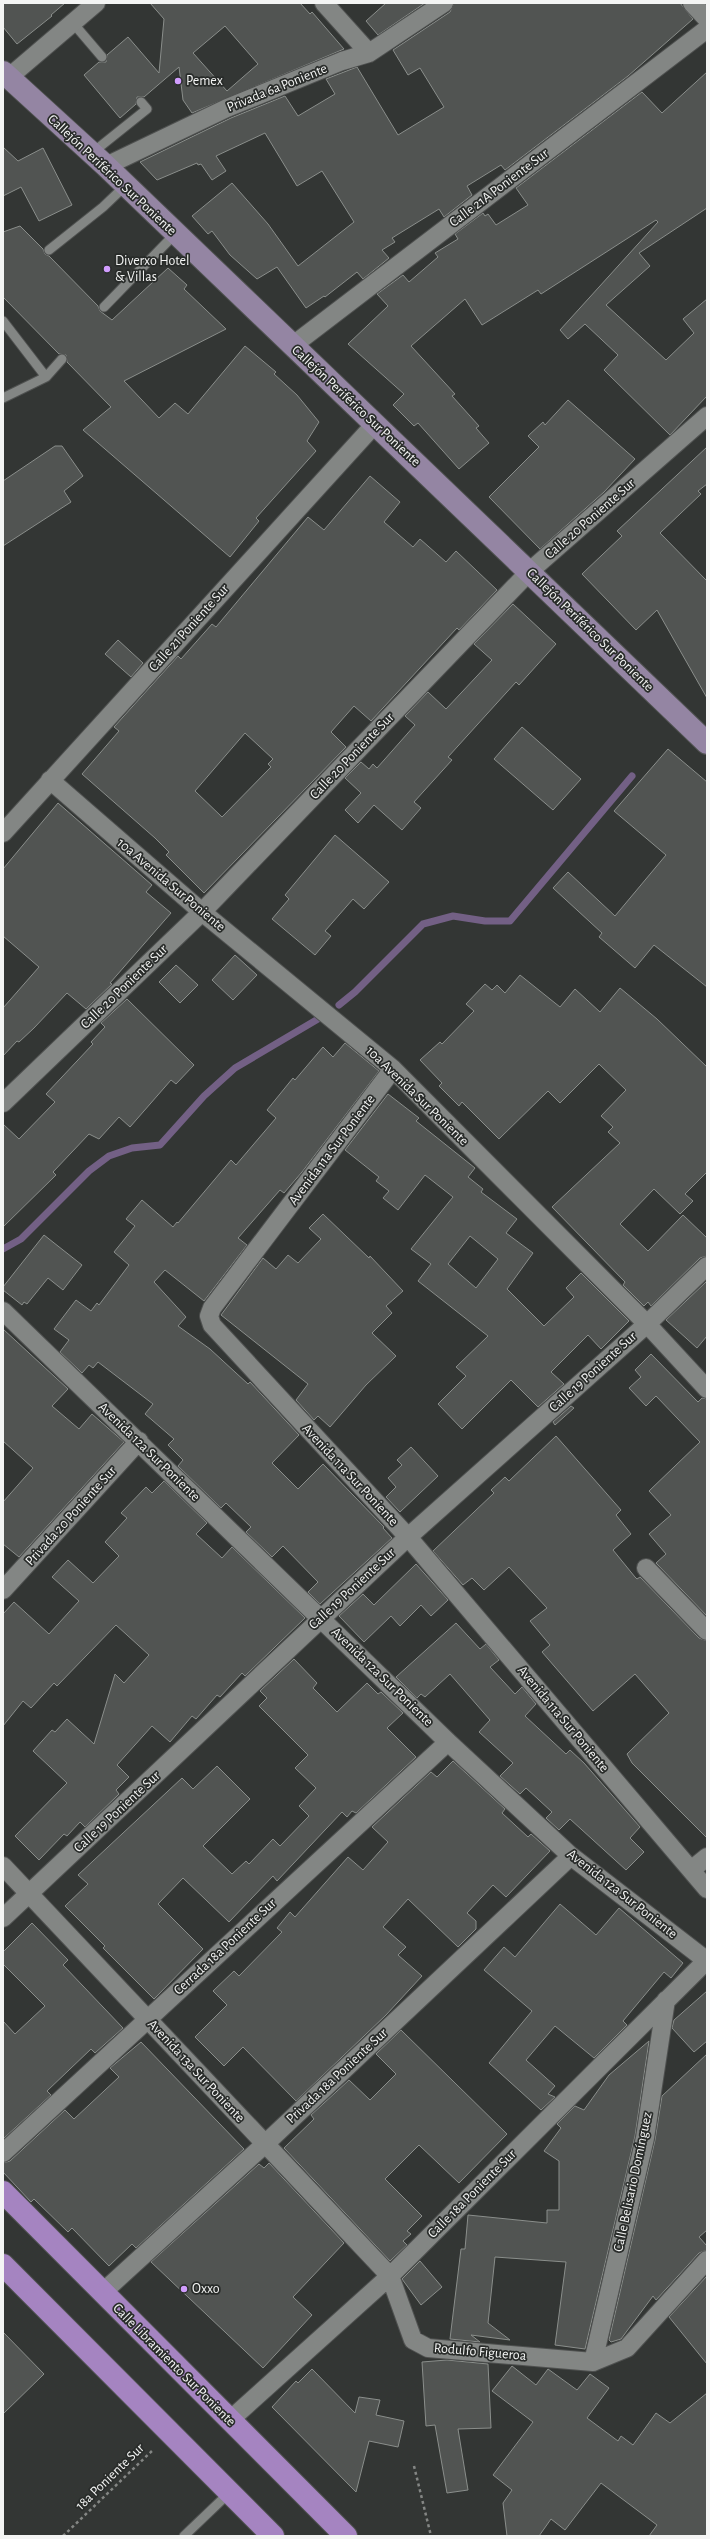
<svg xmlns="http://www.w3.org/2000/svg" width="710" height="2539" viewBox="0 0 710 2539" font-family="'Alegreya Sans',sans-serif">
  <style>
    .lines { fill: none; stroke-linecap: round; stroke-linejoin: round }
    .stream { stroke: #736085; stroke-width: 7 }
    .building { fill: #515452; stroke: #8a8e8b; fill-rule: evenodd }
    .lane-casing { stroke: #4f5150; stroke-width: 11 }
    .street-casing { stroke: #4f5150; stroke-width: 20 }
    .secondary-casing { stroke: #4f5150; stroke-width: 24 }
    .primary-casing { stroke: #4f5150; stroke-width: 24 }
    .path { stroke: #848684; stroke-width: 2.5; stroke-dasharray: 3 3; stroke-linecap: butt }
    .lane { stroke: #838684; stroke-width: 9 }
    .street { stroke: #838684; stroke-width: 18 }
    .secondary { stroke: #9485a3; stroke-width: 22 }
    .primary { stroke: #a584c1; stroke-width: 22 }
    .poi-dot { fill: #d19dfe; stroke: #292c2a; stroke-width: 1.5 }
    .labels { text-anchor: middle; dominant-baseline: central; stroke-width: 3.5; stroke-linejoin: round; paint-order: stroke }
    .poi-label { font-size: 14px; fill: #f4f5f4; stroke: #292c2a; text-anchor: start }
    .street-label { font-size: 14px; fill: #f4f5f4; stroke: #292c2a }
  </style>
  <rect width="100%" height="100%" fill="#333634"/>
  <g class="lines">
    <path class="stream" d="M 339,1005 L 355,992 L 423,924 L 453,916 L 485,921 L 510,921 L 632,776
      M 3,1249 L 21,1239 L 89,1171 L 109,1156 L 132,1148 L 160,1145 L 204,1096 L 235,1068 L 318,1019"/>
  </g>
  <path class="building" d="M 3,3 L 65,3 L 51,15 L 52,16 L 17,44 L 3,27 Z
    M 150,3 L 300,3 L 310,14 L 312,12 L 344,49 L 192,113 L 183,100 L 179,67 L 144,97 L 137,97 L 136,104 L 120,118 L 84,75 L 99,62 L 106,62 L 107,55 L 128,37 L 159,73 L 164,19 ZM 225,26 L 258,64 L 227,91 L 193,53 Z
    M 386,3 L 425,3 L 378,35 L 366,21 Z
    M 454,3 L 680,3 L 693,19 L 628,76 L 505,170 L 501,165 L 467,186 L 472,195 L 444,217 L 439,209 L 392,238 L 395,242 L 382,250 L 389,258 L 363,279 L 357,272 L 325,297 L 324,296 L 306,308 L 277,267 L 257,279 L 230,255 L 212,231 L 208,234 L 192,216 L 232,183 L 268,224 L 298,266 L 354,222 L 322,171 L 297,186 L 265,133 L 216,156 L 226,171 L 212,180 L 201,164 L 198,165 L 197,163 L 157,180 L 140,162 L 231,118 L 285,96 L 298,116 L 335,94 L 326,79 L 357,67 L 398,135 L 444,107 L 420,68 L 408,75 L 393,50 L 450,12 Z
    M 707,72 L 707,208 L 639,253 L 650,266 L 606,305 L 666,360 L 694,333 L 683,319 L 707,299 L 707,396 L 670,435 L 604,370 L 618,355 L 585,324 L 568,339 L 560,330 L 658,222 L 656,220 L 541,294 L 538,290 L 482,325 L 465,299 L 411,346 L 455,394 L 452,396 L 479,426 L 476,428 L 489,443 L 459,469 L 418,423 L 414,426 L 393,405 L 404,394 L 348,344 L 388,306 L 377,294 L 403,275 L 409,282 L 438,257 L 435,253 L 458,239 L 455,234 L 483,213 L 485,216 L 488,214 L 496,225 L 528,205 L 516,188 L 642,92 L 662,113 Z
    M 3,147 L 18,161 L 43,148 L 72,205 L 39,221 L 21,187 L 3,196 Z
    M 20,226 L 43,249 L 45,254 L 49,256 L 98,306 L 100,311 L 112,320 L 168,268 L 187,285 L 184,289 L 226,329 L 124,381 L 159,418 L 175,403 L 188,414 L 245,346 L 276,372 L 274,374 L 297,395 L 319,422 L 307,441 L 316,451 L 256,518 L 259,521 L 230,557 L 83,430 L 111,407 L 67,362 L 66,355 L 59,354 L 3,297 L 3,232 Z
    M 568,400 L 635,459 L 604,492 L 540,549 L 489,497 L 539,447 L 528,436 L 543,422 L 545,425 Z
    M 55,446 L 62,446 L 83,476 L 64,491 L 71,502 L 3,546 L 3,481 Z
    M 707,447 L 707,484 L 698,491 L 701,494 L 660,533 L 707,581 L 707,698 L 657,610 L 636,630 L 582,574 L 622,536 L 617,531 Z
    M 370,476 L 400,502 L 384,522 L 413,547 L 420,539 L 446,562 L 456,551 L 497,590 L 459,630 L 457,628 L 371,721 L 354,706 L 331,732 L 346,747 L 204,893 L 166,855 L 169,852 L 155,838 L 82,774 L 119,731 L 114,727 L 178,656 L 181,659 L 212,624 L 216,627 L 308,517 L 324,530 ZM 245,733 L 273,759 L 268,764 L 271,767 L 222,817 L 195,791 Z
    M 513,604 L 556,644 L 519,685 L 516,682 L 448,757 L 452,760 L 414,802 L 421,808 L 402,830 L 374,805 L 358,823 L 345,810 L 361,793 L 345,778 L 361,762 L 369,769 L 373,764 L 377,768 L 415,725 L 405,716 L 428,692 L 446,709 L 492,660 L 474,644 Z
    M 118,640 L 143,663 L 131,677 L 105,654 Z
    M 522,727 L 581,779 L 553,810 L 494,759 Z
    M 668,749 L 707,782 L 707,987 L 654,945 L 635,968 L 599,937 L 602,933 L 553,888 L 568,872 L 615,916 L 666,855 L 614,811 Z
    M 58,803 L 152,885 L 146,892 L 171,913 L 110,983 L 112,984 L 86,1009 L 67,993 L 34,1028 L 19,1042 L 17,1041 L 3,1056 L 3,1008 L 39,967 L 3,936 L 3,869 Z
    M 335,835 L 389,882 L 364,909 L 353,899 L 325,931 L 331,936 L 315,955 L 272,919 L 289,899 L 285,895 Z
    M 235,955 L 257,975 L 233,1000 L 212,980 Z
    M 176,965 L 198,985 L 180,1003 L 159,982 Z
    M 520,975 L 560,1007 L 575,989 L 600,1012 L 620,988 L 657,1019 L 707,1067 L 707,1172 L 685,1194 L 693,1201 L 680,1214 L 654,1189 L 620,1224 L 648,1251 L 683,1215 L 707,1238 L 707,1256 L 700,1258 L 651,1306 L 648,1302 L 644,1306 L 623,1285 L 625,1282 L 552,1207 L 620,1143 L 608,1132 L 613,1127 L 601,1116 L 626,1090 L 599,1064 L 560,1103 L 548,1091 L 499,1139 L 462,1102 L 459,1106 L 439,1086 L 442,1083 L 420,1060 L 440,1042 L 442,1044 L 474,1011 L 466,1004 L 485,984 L 492,990 L 497,985 L 505,993 Z
    M 127,999 L 194,1065 L 176,1084 L 171,1080 L 130,1127 L 119,1117 L 99,1139 L 89,1134 L 53,1172 L 56,1175 L 3,1227 L 3,1124 L 19,1139 L 55,1102 L 46,1094 L 93,1044 L 91,1042 L 105,1027 L 101,1023 Z
    M 345,1043 L 379,1071 L 302,1172 L 284,1193 L 280,1190 L 238,1238 L 247,1245 L 204,1301 L 165,1270 L 154,1282 L 186,1317 L 178,1326 L 210,1349 L 248,1384 L 250,1382 L 299,1435 L 272,1463 L 298,1489 L 323,1464 L 384,1527 L 383,1528 L 392,1538 L 320,1604 L 308,1592 L 318,1582 L 283,1546 L 272,1557 L 246,1532 L 251,1527 L 226,1503 L 221,1508 L 178,1466 L 183,1460 L 168,1445 L 174,1439 L 145,1414 L 153,1404 L 98,1362 L 93,1368 L 89,1365 L 82,1373 L 60,1352 L 69,1340 L 54,1329 L 76,1300 L 91,1311 L 97,1303 L 99,1305 L 129,1265 L 114,1252 L 135,1226 L 126,1219 L 142,1200 L 173,1227 L 177,1222 L 178,1223 L 231,1160 L 236,1165 L 276,1118 L 267,1110 L 293,1078 L 295,1080 L 323,1047 L 333,1057 Z
    M 388,1094 L 419,1118 L 416,1121 L 475,1168 L 468,1177 L 483,1189 L 481,1192 L 517,1219 L 506,1233 L 533,1253 L 507,1289 L 544,1326 L 574,1297 L 566,1288 L 581,1273 L 629,1321 L 601,1349 L 588,1335 L 551,1372 L 564,1384 L 538,1407 L 511,1380 L 462,1429 L 438,1404 L 466,1376 L 456,1367 L 488,1336 L 418,1281 L 431,1264 L 411,1249 L 453,1197 L 425,1175 L 398,1210 L 383,1198 L 389,1191 L 376,1181 L 379,1177 L 345,1150 ZM 470,1236 L 498,1259 L 476,1288 L 448,1264 Z
    M 323,1214 L 369,1258 L 370,1256 L 403,1291 L 386,1306 L 392,1313 L 372,1333 L 396,1356 L 366,1385 L 330,1427 L 318,1416 L 314,1420 L 296,1400 L 308,1384 L 221,1315 L 263,1258 L 276,1269 L 288,1255 L 298,1263 L 321,1239 L 309,1228 Z
    M 44,1235 L 82,1265 L 63,1290 L 48,1278 L 27,1304 L 24,1302 L 22,1305 L 3,1290 L 3,1287 Z
    M 707,1281 L 707,1336 L 697,1348 L 666,1320 Z
    M 3,1329 L 68,1389 L 52,1406 L 79,1429 L 92,1414 L 124,1442 L 19,1557 L 3,1544 L 3,1502 L 33,1468 L 3,1441 Z
    M 651,1354 L 698,1402 L 702,1398 L 707,1399 L 707,1616 L 656,1563 L 666,1554 L 649,1534 L 671,1515 L 649,1491 L 700,1442 L 656,1396 L 646,1406 L 629,1388 L 641,1377 L 635,1370 Z
    M 571,1406 L 574,1408 L 555,1425 L 553,1422 Z
    M 556,1436 L 621,1510 L 616,1515 L 631,1534 L 613,1550 L 635,1577 L 637,1579 L 640,1577 L 699,1638 L 707,1641 L 707,1838 L 632,1763 L 627,1754 L 669,1713 L 635,1674 L 593,1711 L 542,1652 L 550,1645 L 530,1621 L 547,1608 L 509,1567 L 484,1590 L 472,1578 L 463,1585 L 433,1551 L 494,1493 L 491,1490 L 505,1477 L 509,1481 Z
    M 411,1447 L 438,1476 L 400,1512 L 386,1497 L 396,1487 L 388,1478 L 402,1465 L 397,1460 Z
    M 164,1481 L 207,1523 L 196,1534 L 222,1558 L 232,1547 L 305,1618 L 245,1676 L 242,1673 L 220,1697 L 217,1695 L 196,1719 L 192,1716 L 170,1742 L 152,1726 L 117,1765 L 129,1777 L 116,1790 L 119,1794 L 85,1827 L 80,1822 L 67,1836 L 64,1834 L 39,1860 L 15,1836 L 67,1783 L 33,1751 L 52,1730 L 55,1732 L 67,1719 L 94,1744 L 115,1674 L 124,1683 L 149,1655 L 116,1625 L 57,1686 L 54,1683 L 31,1708 L 23,1701 L 3,1726 L 3,1614 L 14,1602 L 49,1634 L 79,1601 L 52,1577 L 68,1560 L 93,1583 L 119,1556 L 105,1542 L 127,1518 L 121,1513 L 146,1487 L 152,1493 Z
    M 416,1564 L 448,1600 L 431,1616 L 421,1605 L 400,1626 L 391,1616 L 364,1642 L 339,1616 L 363,1594 L 374,1605 Z
    M 456,1623 L 480,1649 L 486,1644 L 499,1660 L 490,1667 L 515,1694 L 522,1687 L 536,1704 L 525,1716 L 566,1754 L 570,1750 L 584,1763 L 640,1827 L 630,1838 L 644,1852 L 626,1870 L 570,1819 L 559,1830 L 546,1818 L 552,1812 L 526,1788 L 520,1794 L 500,1776 L 513,1763 L 479,1732 L 490,1720 L 450,1674 L 425,1697 L 421,1694 L 417,1698 L 396,1677 Z
    M 294,1659 L 317,1683 L 313,1688 L 337,1712 L 367,1683 L 378,1694 L 381,1692 L 403,1713 L 387,1728 L 416,1757 L 356,1813 L 352,1811 L 347,1817 L 342,1812 L 277,1881 L 273,1876 L 229,1922 L 183,1878 L 158,1904 L 203,1949 L 154,1999 L 103,1948 L 105,1946 L 65,1906 L 88,1884 L 78,1875 L 182,1778 L 193,1789 L 217,1766 L 250,1799 L 203,1846 L 232,1874 L 246,1861 L 249,1864 L 273,1839 L 280,1846 L 309,1816 L 299,1806 L 316,1788 L 295,1768 L 308,1755 L 259,1706 L 267,1698 L 260,1691 Z
    M 453,1761 L 505,1809 L 502,1813 L 528,1837 L 531,1834 L 550,1851 L 506,1897 L 493,1885 L 467,1913 L 476,1921 L 476,1929 L 458,1947 L 408,1899 L 383,1927 L 406,1947 L 398,1955 L 422,1976 L 386,2015 L 296,2101 L 243,2047 L 224,2066 L 195,2037 L 227,2005 L 213,1991 L 234,1971 L 239,1976 L 282,1932 L 277,1928 L 290,1912 L 295,1917 L 348,1857 L 363,1870 L 388,1842 L 372,1827 L 431,1772 L 437,1777 Z
    M 560,1904 L 596,1935 L 619,1908 L 683,1963 L 671,1978 L 664,1972 L 623,2021 L 627,2025 L 594,2058 L 555,2026 L 526,2060 L 555,2086 L 548,2094 L 555,2097 L 541,2110 L 489,2063 L 532,2011 L 484,1970 L 504,1947 L 515,1957 Z
    M 32,1923 L 68,1960 L 63,1965 L 123,2028 L 95,2053 L 91,2049 L 47,2091 L 51,2095 L 3,2139 L 3,2021 L 15,2034 L 45,2006 L 3,1964 L 3,1952 Z
    M 707,1991 L 707,2041 L 694,2052 L 672,2028 L 674,2020 Z
    M 401,2030 L 507,2134 L 459,2183 L 419,2145 L 385,2179 L 422,2216 L 407,2231 L 411,2234 L 403,2241 L 407,2245 L 390,2261 L 284,2148 L 314,2119 L 311,2115 L 349,2080 L 370,2100 L 396,2074 L 376,2054 Z
    M 649,2041 L 635,2136 L 585,2349 L 555,2345 L 566,2262 L 495,2257 L 488,2323 L 510,2340 L 471,2335 L 480,2342 L 450,2339 L 461,2249 L 465,2249 L 468,2215 L 547,2223 L 547,2210 L 559,2210 L 559,2161 L 544,2151 L 561,2128 L 557,2124 L 575,2106 L 584,2110 L 609,2075 Z
    M 141,2042 L 244,2149 L 136,2248 L 132,2244 L 109,2266 L 72,2228 L 68,2232 L 34,2199 L 31,2202 L 3,2172 L 3,2163 L 10,2161 L 65,2110 L 74,2119 L 119,2077 L 110,2068 Z
    M 707,2054 L 707,2230 L 699,2237 L 707,2246 L 707,2250 L 699,2253 L 656,2300 L 653,2296 L 621,2339 L 611,2342 L 609,2340 L 655,2140 L 662,2096 Z
    M 269,2163 L 344,2243 L 293,2297 L 312,2315 L 263,2368 L 151,2262 L 259,2164 L 264,2168 Z
    M 420,2261 L 442,2287 L 421,2305 L 402,2279 Z
    M 707,2276 L 707,2364 L 669,2317 Z
    M 3,2332 L 44,2374 L 3,2414 Z
    M 447,2360 L 488,2364 L 491,2428 L 458,2429 L 468,2490 L 447,2493 L 435,2425 L 426,2426 L 422,2362 Z
    M 512,2366 L 536,2385 L 548,2369 L 577,2390 L 590,2374 L 609,2388 L 587,2418 L 618,2441 L 621,2436 L 633,2445 L 656,2413 L 670,2423 L 707,2393 L 707,2536 L 649,2536 L 657,2525 L 601,2483 L 565,2530 L 551,2519 L 539,2536 L 507,2536 L 503,2503 L 512,2490 L 493,2475 L 533,2422 L 492,2391 Z
    M 312,2369 L 355,2413 L 359,2397 L 380,2400 L 376,2415 L 404,2421 L 398,2447 L 369,2441 L 356,2492 L 272,2407 L 296,2381 L 298,2383 Z"/>
  <g class="lines">
    <g class="lane-casing">
      <path id="lane" d="M 73,23 L 102,57
        M 92,153 L 147,109 L 141,102
        M 49,250 L 103,207 L 125,186
        M 104,307 L 175,234
        M 3,321 L 46,377
        M 3,398 L 46,377 L 62,359
        M 184,2536 L 229,2493"/>
    </g>
    <g class="street-casing">
      <path id="street" d="M 324,3 L 369,53
        M 692,3 L 707,19
        M 8,78 L 96,3
        M 106,166 L 227,108 L 342,61 L 369,53 L 444,3
        M 292,346 L 707,29
        M 50,780 L 202,912 L 393,1069 L 647,1324 L 707,1389
        M 3,833 L 375,424
        M 393,1069 L 212,1308 L 209,1316 L 212,1325 L 408,1537 L 707,1889
        M 3,1103 L 202,912 L 530,571 L 707,416
        M 3,1311 L 448,1742 L 571,1856 L 706,1960
        M 646,1568 L 707,1631
        M 3,1590 L 139,1441
        M 3,1866 L 390,2276 L 413,2340 L 428,2348 L 593,2362 L 627,2348 L 707,2260
        M 691,1870 L 707,1857
        M 3,1918 L 408,1537 L 647,1324 L 707,1266
        M 3,2153 L 448,1742
        M 102,2293 L 265,2144 L 571,1856
        M 593,2362 L 645,2138 L 666,2000
        M 230,2420 L 390,2276 L 707,1960"/>
    </g>
    <g class="secondary-casing">
      <path id="secondary" d="M 3,72 L 106,166 L 707,743"/>
    </g>
    <g class="primary-casing">
      <path id="primary" d="M 3,2192 L 346,2536
        M 3,2265 L 273,2536"/>
    </g>
    <path class="path" d="M 414,2466 L 431,2536
      M 63,2536 L 154,2449"/>
    <use href="#lane" class="lane"/>
    <use href="#street" class="street"/>
    <use href="#secondary" class="secondary"/>
    <use href="#primary" class="primary"/>
  </g>
  <g class="poi-dot">
    <circle cx="178" cy="81" r="4"/>
    <circle cx="107" cy="269" r="4"/>
    <circle cx="184" cy="2289" r="4"/>
  </g>
  <g class="labels">
    <g class="poi-label">
      <text x="186" y="81">Pemex</text>
      <text x="115" y="261">Diverxo Hotel<tspan x="115" dy="16">&amp; Villas</tspan></text>
      <text x="192" y="2289">Oxxo</text>
    </g>
    <g class="street-label">
      <text transform="translate(277 88) rotate(-22)">Privada 6a Poniente</text>
      <text transform="translate(112 175) rotate(43)">Callejón Periférico Sur Poniente</text>
      <text transform="translate(499 188) rotate(-37)">Calle 21A Poniente Sur</text>
      <text transform="translate(356 406) rotate(43)">Callejón Periférico Sur Poniente</text>
      <text transform="translate(590 519) rotate(-41)">Calle 20 Poniente Sur</text>
      <text transform="translate(189 628) rotate(-48)">Calle 21 Poniente Sur</text>
      <text transform="translate(590 630) rotate(44)">Callejón Periférico Sur Poniente</text>
      <text transform="translate(352 756) rotate(-46)">Calle 20 Poniente Sur</text>
      <text transform="translate(171 885) rotate(40)">10a Avenida Sur Poniente</text>
      <text transform="translate(124 987) rotate(-44)">Calle 20 Poniente Sur</text>
      <text transform="translate(417 1096) rotate(44)">10a Avenida Sur Poniente</text>
      <text transform="translate(332 1150) rotate(-53)">Avenida 11a Sur Poniente</text>
      <text transform="translate(593 1372) rotate(-42)">Calle 19 Poniente Sur</text>
      <text transform="translate(149 1452) rotate(44)">Avenida 12a Sur Poniente</text>
      <text transform="translate(350 1475) rotate(47)">Avenida 11a Sur Poniente</text>
      <text transform="translate(71 1516) rotate(-48)">Privada 20 Poniente Sur</text>
      <text transform="translate(352 1589) rotate(-43)">Calle 19 Poniente Sur</text>
      <text transform="translate(382 1677) rotate(44)">Avenida 12a Sur Poniente</text>
      <text transform="translate(563 1719) rotate(50)">Avenida 11a Sur Poniente</text>
      <text transform="translate(117 1812) rotate(-43)">Calle 19 Poniente Sur</text>
      <text transform="translate(622 1894) rotate(38)">Avenida 12a Sur Poniente</text>
      <text transform="translate(225 1947) rotate(-43)">Cerrada 18a Poniente Sur</text>
      <text transform="translate(196 2071) rotate(47)">Avenida 13a Sur Poniente</text>
      <text transform="translate(337 2076) rotate(-43)">Privada 18a Poniente Sur</text>
      <text transform="translate(633 2182) rotate(-78)">Calle Belisario Domínguez</text>
      <text transform="translate(472 2194) rotate(-45)">Calle 18a Poniente Sur</text>
      <text transform="translate(480 2352) rotate(5)">Rodulfo Figueroa</text>
      <text transform="translate(174 2365) rotate(45)">Calle Libramiento Sur Poniente</text>
      <text transform="translate(110 2477) rotate(-44)">18a Poniente Sur</text>
    </g>
  </g>
  <rect width="710" height="2539" fill="none" stroke="#f4f5f4" stroke-width="8"/>
</svg>
